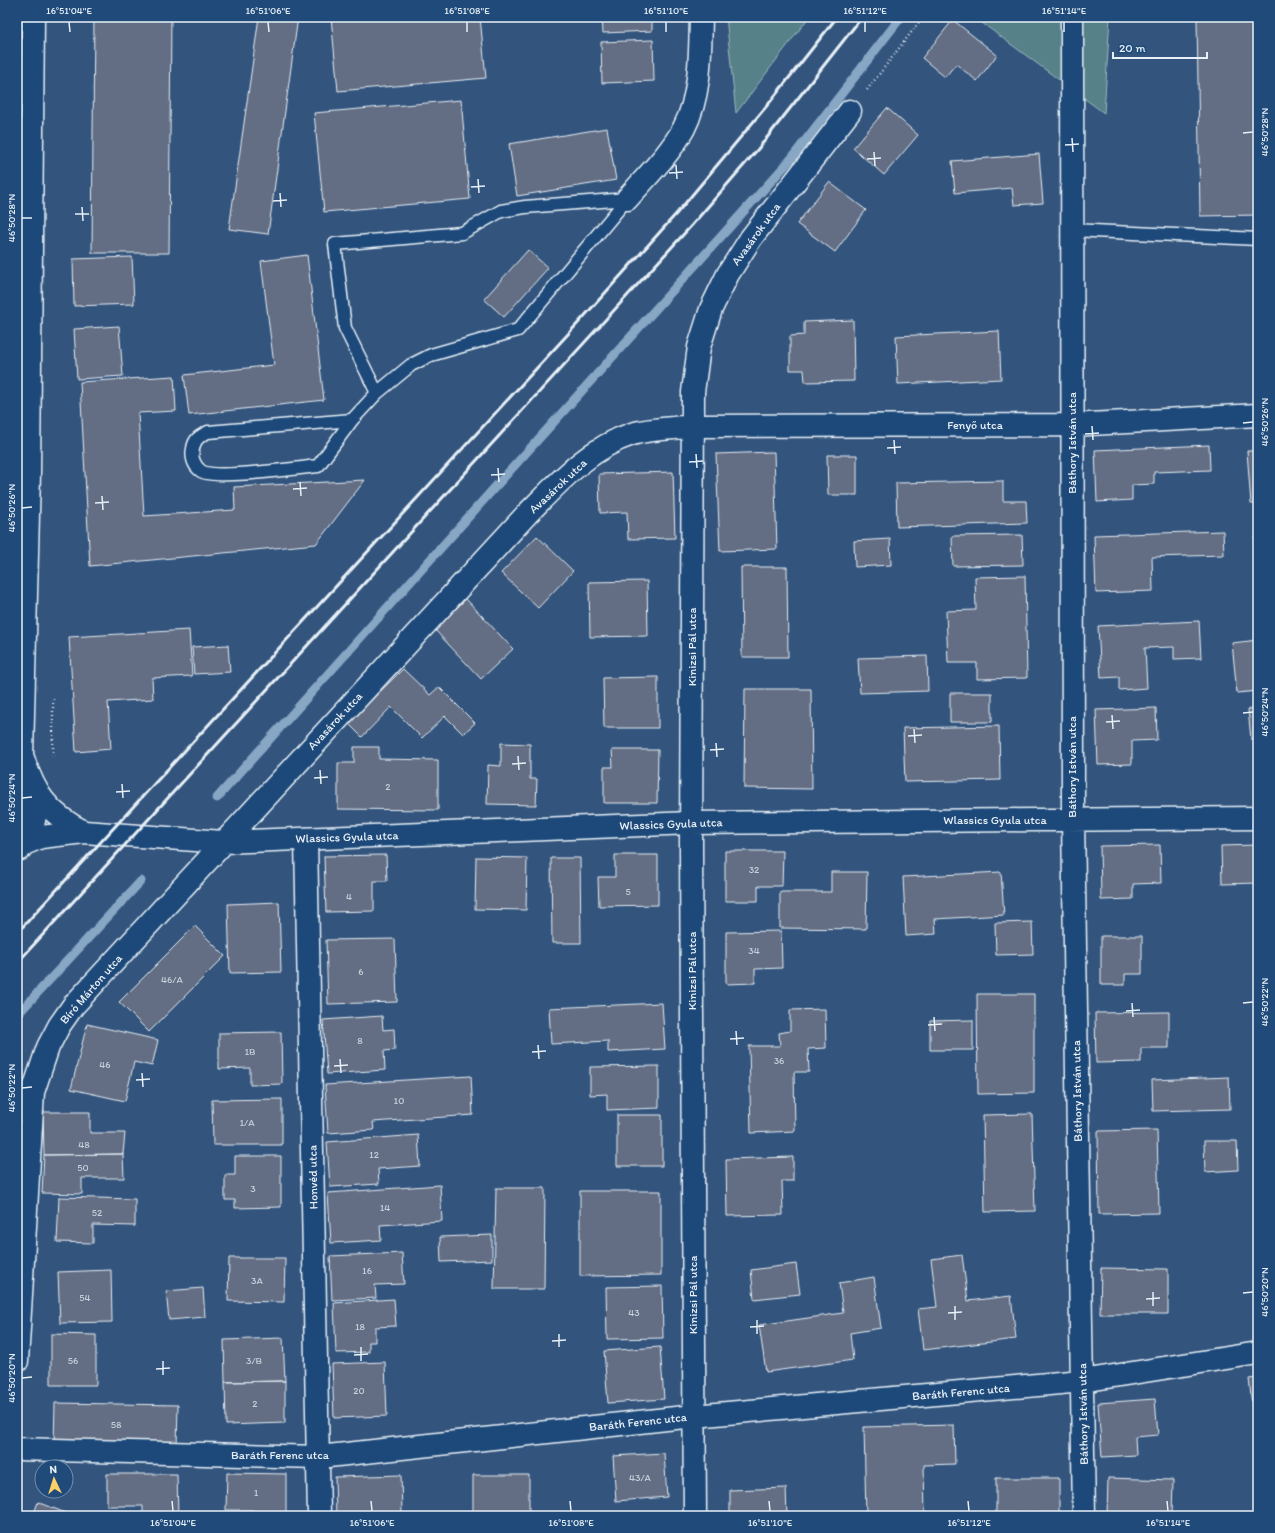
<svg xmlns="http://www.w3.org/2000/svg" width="1275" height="1533" viewBox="0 0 1275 1533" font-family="Itim,sans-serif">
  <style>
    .green { fill: #568188; stroke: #9fb9c0 }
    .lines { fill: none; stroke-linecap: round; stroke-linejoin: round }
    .stream { stroke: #88a7c5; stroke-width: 9 }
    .building { fill: #636d83; stroke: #e8f1f8 }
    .service-casing { stroke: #e8f1f8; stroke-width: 15 }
    .minor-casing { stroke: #e8f1f8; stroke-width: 25 }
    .path { stroke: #e8f1f8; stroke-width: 2.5; stroke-dasharray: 1 3; stroke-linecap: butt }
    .service { stroke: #1f4a7a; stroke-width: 12 }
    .minor { stroke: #1f4a7a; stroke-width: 22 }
    .rail { stroke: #e8f1f8; stroke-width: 3 }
    .ticks { fill: none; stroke: #e8f1f8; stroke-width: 1.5 }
    .labels { text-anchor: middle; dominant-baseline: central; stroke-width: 4; stroke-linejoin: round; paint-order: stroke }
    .number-label { font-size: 10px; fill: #c7d0db }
    .street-label { font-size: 12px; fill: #e8f1f8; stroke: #1f4a7a }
    .neatline { fill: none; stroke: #e8f1f8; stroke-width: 1.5 }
    .ticks-label { font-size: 10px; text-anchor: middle; fill: #e8f1f8 }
  </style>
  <rect width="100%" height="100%" fill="#33547d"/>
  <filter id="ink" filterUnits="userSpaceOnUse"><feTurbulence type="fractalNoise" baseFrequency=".025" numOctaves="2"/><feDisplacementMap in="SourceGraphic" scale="8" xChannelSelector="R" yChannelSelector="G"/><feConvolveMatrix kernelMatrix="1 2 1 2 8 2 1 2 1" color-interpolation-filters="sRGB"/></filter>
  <g filter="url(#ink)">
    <path class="green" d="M 726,17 L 809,17 L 736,113 Z
      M 974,17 L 1110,17 L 1104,113 Z"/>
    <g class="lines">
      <path class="stream" d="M 217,798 L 497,485 L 791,159 L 901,17
        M 17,1015 L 141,881"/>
    </g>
    <path class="building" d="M 94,17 L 171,17 L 169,253 L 92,253 Z
      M 259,17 L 298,17 L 268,234 L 229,229 Z
      M 331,17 L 480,17 L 486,78 L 338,91 Z
      M 602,17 L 652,17 L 652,31 L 603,33 Z
      M 1197,17 L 1258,17 L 1258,215 L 1200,216 Z
      M 953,20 L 997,55 L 977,81 L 956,64 L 945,77 L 922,58 Z
      M 653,40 L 654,81 L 602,83 L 601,42 Z
      M 461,100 L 470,199 L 324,212 L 314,113 Z
      M 887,108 L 918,135 L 884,175 L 853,148 Z
      M 607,128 L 616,180 L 517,196 L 509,144 Z
      M 1039,154 L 1043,203 L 1014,205 L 1012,188 L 955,193 L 952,161 Z
      M 829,182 L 866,210 L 835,252 L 797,224 Z
      M 528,250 L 548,268 L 504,317 L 484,299 Z
      M 307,255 L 324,400 L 189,415 L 184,375 L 274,365 L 261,261 Z
      M 132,257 L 134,304 L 74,306 L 73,259 Z
      M 853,320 L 854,381 L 805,382 L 804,370 L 790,370 L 790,336 L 804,335 L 804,322 Z
      M 119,326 L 123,376 L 77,379 L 74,329 Z
      M 999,331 L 1001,379 L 898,384 L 896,336 Z
      M 174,376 L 176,411 L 138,413 L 144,516 L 235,510 L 234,487 L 365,480 L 316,544 L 90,566 L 80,382 Z
      M 1209,445 L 1210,470 L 1154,472 L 1154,484 L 1132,485 L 1132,500 L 1097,502 L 1095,450 Z
      M 1247,451 L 1258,451 L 1258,504 L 1251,504 Z
      M 774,452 L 777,549 L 720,551 L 716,454 Z
      M 827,455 L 857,455 L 857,495 L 828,495 Z
      M 673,472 L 675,538 L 628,539 L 627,512 L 600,513 L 599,474 Z
      M 1003,481 L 1003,501 L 1026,501 L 1027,523 L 897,527 L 896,483 Z
      M 1223,531 L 1224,555 L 1152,557 L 1153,591 L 1096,593 L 1094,535 Z
      M 1022,535 L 1023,565 L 953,566 L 952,536 Z
      M 537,536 L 573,571 L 538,608 L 501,573 Z
      M 1258,536 L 1258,578 L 1255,537 Z
      M 890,539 L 891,565 L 855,567 L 854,541 Z
      M 741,567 L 787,567 L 788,657 L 742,657 Z
      M 1025,576 L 1027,678 L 977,679 L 977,663 L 948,663 L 946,611 L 976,610 L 975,577 Z
      M 647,581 L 648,636 L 590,637 L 589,582 Z
      M 466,599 L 513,649 L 481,679 L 434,629 Z
      M 1199,621 L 1201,658 L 1174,659 L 1174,647 L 1145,648 L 1147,688 L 1119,690 L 1119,677 L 1101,678 L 1098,626 Z
      M 189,630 L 192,676 L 152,678 L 153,699 L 108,702 L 111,749 L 76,752 L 69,637 Z
      M 1258,640 L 1258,691 L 1237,693 L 1232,643 Z
      M 228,645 L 230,672 L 194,674 L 192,647 Z
      M 927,656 L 928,691 L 860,693 L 858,658 Z
      M 403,669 L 430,695 L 439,687 L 475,723 L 463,734 L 445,716 L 422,738 L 391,707 L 362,737 L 348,723 Z
      M 658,677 L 658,728 L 604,728 L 603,678 Z
      M 745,689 L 811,689 L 812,789 L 744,788 Z
      M 950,693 L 992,693 L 992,722 L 950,722 Z
      M 1156,708 L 1157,740 L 1132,741 L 1132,764 L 1098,765 L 1096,710 Z
      M 1258,708 L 1258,739 L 1251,739 L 1248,709 Z
      M 999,726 L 1000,780 L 905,782 L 903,728 Z
      M 501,743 L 530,744 L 530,779 L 537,779 L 536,805 L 487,804 L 488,765 L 501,766 Z
      M 354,747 L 379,747 L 379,759 L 438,760 L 438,810 L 338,809 L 338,763 L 354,763 Z
      M 612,750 L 658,750 L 657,803 L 604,803 L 604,767 L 613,767 Z
      M 1160,845 L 1161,883 L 1133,884 L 1133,899 L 1101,900 L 1100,846 Z
      M 1258,845 L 1258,894 L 1258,883 L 1222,884 L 1221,846 Z
      M 725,851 L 783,851 L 782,886 L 758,886 L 758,901 L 725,901 Z
      M 386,855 L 387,881 L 374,881 L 374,911 L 326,912 L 324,856 Z
      M 615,855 L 658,855 L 658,905 L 599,906 L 598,877 L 615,877 Z
      M 476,857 L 527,858 L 526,910 L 475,909 Z
      M 551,858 L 580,858 L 581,943 L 552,943 Z
      M 831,872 L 867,872 L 866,929 L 780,928 L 780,892 L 831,892 Z
      M 1001,872 L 1004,915 L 935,919 L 936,934 L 906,936 L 903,877 Z
      M 279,902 L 281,972 L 230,973 L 228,904 Z
      M 1032,922 L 1033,954 L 996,955 L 995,923 Z
      M 195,926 L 225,956 L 149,1032 L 119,1002 Z
      M 781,931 L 782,968 L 755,969 L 755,983 L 726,984 L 726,932 Z
      M 1101,936 L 1142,936 L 1142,974 L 1125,974 L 1125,985 L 1101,985 Z
      M 395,939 L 397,1002 L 328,1004 L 326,940 Z
      M 977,994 L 1034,994 L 1034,1093 L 978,1094 Z
      M 662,1003 L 665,1049 L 608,1052 L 608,1041 L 551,1044 L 549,1008 Z
      M 825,1009 L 826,1048 L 808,1049 L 809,1072 L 794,1072 L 795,1131 L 751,1133 L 749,1046 L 780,1046 L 779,1033 L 790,1031 L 790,1010 Z
      M 1169,1012 L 1169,1048 L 1141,1048 L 1141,1062 L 1096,1063 L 1095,1013 Z
      M 382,1016 L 383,1030 L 394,1029 L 395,1050 L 384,1051 L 385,1070 L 327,1074 L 323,1020 Z
      M 973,1020 L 973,1050 L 930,1050 L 930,1021 Z
      M 87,1024 L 158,1040 L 152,1066 L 134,1062 L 125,1101 L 71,1089 Z
      M 281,1032 L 282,1084 L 250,1085 L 250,1068 L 219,1069 L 219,1033 Z
      M 659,1066 L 659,1108 L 607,1110 L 607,1094 L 590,1095 L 590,1067 Z
      M 471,1076 L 473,1115 L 373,1122 L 374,1130 L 328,1133 L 325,1085 Z
      M 1229,1077 L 1230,1109 L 1153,1111 L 1152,1080 Z
      M 282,1099 L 282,1145 L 213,1145 L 212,1100 Z
      M 43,1112 L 90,1112 L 90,1133 L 125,1133 L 123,1154 L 44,1155 Z
      M 1032,1114 L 1035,1211 L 985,1212 L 983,1115 Z
      M 617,1115 L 662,1115 L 662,1166 L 617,1166 Z
      M 1157,1130 L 1159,1213 L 1099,1214 L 1098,1131 Z
      M 418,1135 L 420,1166 L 378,1169 L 379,1184 L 330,1187 L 327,1142 Z
      M 1204,1141 L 1237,1141 L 1238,1170 L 1205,1172 Z
      M 123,1154 L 124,1178 L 82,1178 L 82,1194 L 42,1193 L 44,1155 Z
      M 235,1156 L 281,1156 L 281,1207 L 235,1208 L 235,1200 L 225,1200 L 225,1175 L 235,1175 Z
      M 793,1157 L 793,1181 L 782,1181 L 783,1215 L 727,1216 L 726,1159 Z
      M 440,1185 L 442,1221 L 380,1225 L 381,1240 L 331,1243 L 328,1193 Z
      M 496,1188 L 545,1188 L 544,1289 L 494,1289 Z
      M 580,1191 L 661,1191 L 661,1275 L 580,1276 Z
      M 59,1197 L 135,1199 L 135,1226 L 93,1225 L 93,1243 L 57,1242 Z
      M 492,1235 L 492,1260 L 441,1262 L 440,1237 Z
      M 402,1253 L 404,1284 L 375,1285 L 376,1298 L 332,1300 L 330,1256 Z
      M 962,1255 L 968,1301 L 1011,1296 L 1016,1339 L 923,1350 L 918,1309 L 937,1307 L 931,1259 Z
      M 229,1258 L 285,1258 L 284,1302 L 228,1301 Z
      M 796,1264 L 800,1294 L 754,1299 L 751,1270 Z
      M 1101,1268 L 1168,1269 L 1168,1314 L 1100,1314 Z
      M 111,1270 L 112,1322 L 60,1323 L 58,1272 Z
      M 874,1277 L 881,1328 L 850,1333 L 853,1360 L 766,1372 L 759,1325 L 843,1313 L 839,1283 Z
      M 662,1286 L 663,1338 L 607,1339 L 606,1287 Z
      M 203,1288 L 205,1317 L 169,1320 L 166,1291 Z
      M 394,1299 L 396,1326 L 375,1327 L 375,1342 L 369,1342 L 369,1352 L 336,1353 L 334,1303 Z
      M 51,1334 L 96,1335 L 96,1385 L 51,1385 Z
      M 283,1338 L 285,1381 L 225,1382 L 224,1340 Z
      M 660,1347 L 664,1399 L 608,1403 L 604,1351 Z
      M 385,1362 L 387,1416 L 334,1418 L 332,1364 Z
      M 1258,1378 L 1258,1447 L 1257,1447 L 1249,1379 Z
      M 285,1381 L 285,1423 L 226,1425 L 225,1382 Z
      M 1155,1399 L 1158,1435 L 1135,1437 L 1136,1455 L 1102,1457 L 1098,1403 Z
      M 55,1403 L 178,1405 L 177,1445 L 54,1444 Z
      M 954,1425 L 955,1464 L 924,1465 L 925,1516 L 866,1516 L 864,1427 Z
      M 664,1453 L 667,1497 L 616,1501 L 613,1456 Z
      M 227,1473 L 286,1474 L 286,1516 L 253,1516 L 253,1510 L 226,1510 Z
      M 107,1474 L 177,1474 L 178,1516 L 143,1516 L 143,1506 L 107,1506 Z
      M 401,1475 L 402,1515 L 336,1516 L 335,1477 Z
      M 473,1475 L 529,1475 L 529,1516 L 473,1516 Z
      M 996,1478 L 1059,1478 L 1059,1513 L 996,1513 Z
      M 1108,1478 L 1173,1480 L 1172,1516 L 1107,1516 Z
      M 786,1488 L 787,1516 L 730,1516 L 730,1490 Z
      M 38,1502 L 68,1514 L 67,1516 L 33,1516 Z"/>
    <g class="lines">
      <g class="service-casing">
        <path id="service" d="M 1072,230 L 1258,239
          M 377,393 L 345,328 L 335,244 L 462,233 L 501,211 L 525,207 L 627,199
          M 352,420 L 208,432 C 200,436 194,439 193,449 C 191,457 194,466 201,471 C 214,480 298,468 318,466 L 352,420 L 377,393 L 411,365 L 431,355 L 518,330 L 627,199"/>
      </g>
      <g class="minor-casing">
        <path id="minor" d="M 33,17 L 29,473 L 22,755 C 34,793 47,813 84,832
          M 1072,17 L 1073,820 L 1084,1516
          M 627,199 C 646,177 670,154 684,128 C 701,95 700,53 701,17
          M 17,818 L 22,784 L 22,766
          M 306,839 L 319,1516
          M 24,844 L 41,837 L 84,832 L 223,842 L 691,823 L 1258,818
          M 20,849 C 34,832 37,814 36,792
          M 17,1361 L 33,1092 L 48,1047 L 59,1026 L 73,1006 L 527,514 C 558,483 589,448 632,434 C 651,428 673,429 693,426 L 1071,425 L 1258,415
          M 17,1449 L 319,1457 L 694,1416 L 1082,1381 L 1258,1353
          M 695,1516 L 691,848 L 693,392 L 699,347 L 711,309 L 728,274 L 751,238 L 850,111"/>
      </g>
      <path class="path" d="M 867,90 L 923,17
        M 53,756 L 53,699"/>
      <use href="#service" class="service"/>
      <use href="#minor" class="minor"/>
      <path class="rail" d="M 17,933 L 580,321 L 677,213 L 770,102 L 837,17
        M 17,963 L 692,225 L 758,149 L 862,17"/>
    </g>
  </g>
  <path class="ticks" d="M 69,22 L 70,32M 268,22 L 269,32M 467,22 L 467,32M 666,22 L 666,32M 865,22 L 865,32M 1064,22 L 1064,32M 1243,133 L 1253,132M 1072,138 L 1073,152M 1065,145 L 1079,144M 874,152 L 875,166M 867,159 L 881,158M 676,165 L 677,179M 669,173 L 683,172M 478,179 L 479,193M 471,187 L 485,186M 280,193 L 281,207M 273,201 L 287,200M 82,207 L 83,221M 75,214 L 89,214M 22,218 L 32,218M 1243,423 L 1253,422M 1092,426 L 1093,440M 1085,434 L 1099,433M 894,440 L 895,454M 887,448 L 901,447M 696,454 L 697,468M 689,462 L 703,461M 498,468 L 499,482M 491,475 L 505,474M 300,482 L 301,496M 293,489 L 307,488M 102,496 L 103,510M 95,503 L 109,502M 22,508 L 32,507M 1243,713 L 1253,712M 1112,715 L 1113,729M 1106,722 L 1120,721M 914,729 L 915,743M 908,736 L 922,735M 716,743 L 717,757M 710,750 L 724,749M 518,756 L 519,770M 512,764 L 526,763M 320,770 L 321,784M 314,778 L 328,777M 122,784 L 123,798M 116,792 L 130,791M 22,798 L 32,797M 1132,1003 L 1133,1017M 1243,1003 L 1253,1002M 1126,1011 L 1140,1010M 934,1017 L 935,1031M 928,1025 L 942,1024M 736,1031 L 737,1045M 730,1039 L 744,1038M 538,1045 L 539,1059M 532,1052 L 546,1051M 340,1059 L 341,1073M 334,1066 L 348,1065M 142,1073 L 143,1087M 136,1080 L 150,1079M 22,1088 L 32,1087M 1153,1292 L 1153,1306M 1243,1293 L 1253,1292M 1146,1299 L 1160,1298M 955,1306 L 955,1320M 948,1313 L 962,1312M 757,1320 L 757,1334M 750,1327 L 764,1326M 559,1334 L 559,1347M 552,1341 L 566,1340M 361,1347 L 361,1361M 354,1355 L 368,1354M 163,1361 L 163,1375M 156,1369 L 170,1368M 22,1378 L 32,1377M 172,1501 L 173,1511M 371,1501 L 372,1511M 570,1501 L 571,1511M 769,1501 L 770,1511M 968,1501 L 969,1511M 1167,1501 L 1168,1511"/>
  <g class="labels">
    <g class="number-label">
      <text x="388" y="786">2</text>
      <text x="754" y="869">32</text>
      <text x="628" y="891">5</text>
      <text x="349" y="896">4</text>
      <text x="754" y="950">34</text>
      <text x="361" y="971">6</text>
      <text x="172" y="979">46/A</text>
      <text x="360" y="1040">8</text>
      <text x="250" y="1051">1B</text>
      <text x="779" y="1060">36</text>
      <text x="105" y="1064">46</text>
      <text x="399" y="1100">10</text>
      <text x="247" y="1122">1/A</text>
      <text x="84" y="1144">48</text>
      <text x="374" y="1154">12</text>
      <text x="83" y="1167">50</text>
      <text x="253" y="1188">3</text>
      <text x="385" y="1207">14</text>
      <text x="97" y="1212">52</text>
      <text x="367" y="1270">16</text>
      <text x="257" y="1280">3A</text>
      <text x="85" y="1297">54</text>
      <text x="634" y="1312">43</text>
      <text x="360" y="1326">18</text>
      <text x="73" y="1360">56</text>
      <text x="254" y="1360">3/B</text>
      <text x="359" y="1390">20</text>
      <text x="255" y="1403">2</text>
      <text x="116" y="1424">58</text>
      <text x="640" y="1477">43/A</text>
      <text x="256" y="1492">1</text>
    </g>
    <g class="street-label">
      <text transform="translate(756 234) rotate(-54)">Avasárok utca</text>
      <text x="975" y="425">Fenyő utca</text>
      <text transform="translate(1072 443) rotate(-90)">Báthory István utca</text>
      <text transform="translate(558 486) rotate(-43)">Avasárok utca</text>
      <text transform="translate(692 647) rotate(-90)">Kinizsi Pál utca</text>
      <text transform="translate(335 721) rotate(-47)">Avasárok utca</text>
      <text transform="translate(1072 767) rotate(-90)">Báthory István utca</text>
      <text x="995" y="820">Wlassics Gyula utca</text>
      <text transform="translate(671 824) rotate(-2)">Wlassics Gyula utca</text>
      <text transform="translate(347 837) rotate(-2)">Wlassics Gyula utca</text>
      <text transform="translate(692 971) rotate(-90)">Kinizsi Pál utca</text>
      <text transform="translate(91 989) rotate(-49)">Bíró Márton utca</text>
      <text transform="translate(1077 1091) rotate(-91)">Báthory István utca</text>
      <text transform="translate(313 1177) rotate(-91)">Honvéd utca</text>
      <text transform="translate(693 1295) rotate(-90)">Kinizsi Pál utca</text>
      <text transform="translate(961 1392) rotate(-5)">Baráth Ferenc utca</text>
      <text transform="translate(1083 1414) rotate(-91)">Báthory István utca</text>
      <text transform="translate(638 1422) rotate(-6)">Baráth Ferenc utca</text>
      <text x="280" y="1455">Baráth Ferenc utca</text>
    </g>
  </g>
  <rect width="1275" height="1533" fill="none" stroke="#1f4a7a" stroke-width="44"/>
  <g transform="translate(54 1479) rotate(356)"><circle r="19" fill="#1f4a7a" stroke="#6f8dac"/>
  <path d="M0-3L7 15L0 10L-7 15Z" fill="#ffd166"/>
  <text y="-6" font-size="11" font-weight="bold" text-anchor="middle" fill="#e8f1f8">N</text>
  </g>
  <path d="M1113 52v6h94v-6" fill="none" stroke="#e8f1f8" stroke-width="2"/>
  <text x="1119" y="52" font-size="12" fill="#e8f1f8" stroke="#1f4a7a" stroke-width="3" paint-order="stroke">20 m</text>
  <rect x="22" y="22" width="1231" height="1489" class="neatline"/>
  <g class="ticks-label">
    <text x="69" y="14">16°51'04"E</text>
    <text x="268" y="14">16°51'06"E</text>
    <text x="467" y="14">16°51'08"E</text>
    <text x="666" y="14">16°51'10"E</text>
    <text x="865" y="14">16°51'12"E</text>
    <text x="1064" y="14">16°51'14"E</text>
    <text transform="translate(1264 132) rotate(-90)" y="4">46°50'28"N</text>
    <text transform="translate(11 218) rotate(-90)" y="4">46°50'28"N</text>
    <text transform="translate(1264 422) rotate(-90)" y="4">46°50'26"N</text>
    <text transform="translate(11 508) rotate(-90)" y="4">46°50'26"N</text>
    <text transform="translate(1264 712) rotate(-90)" y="4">46°50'24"N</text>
    <text transform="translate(11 798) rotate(-90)" y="4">46°50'24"N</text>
    <text transform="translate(1264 1002) rotate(-90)" y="4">46°50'22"N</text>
    <text transform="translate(11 1088) rotate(-90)" y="4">46°50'22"N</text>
    <text transform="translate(1264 1292) rotate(-90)" y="4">46°50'20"N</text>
    <text transform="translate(11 1378) rotate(-90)" y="4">46°50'20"N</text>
    <text x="173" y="1526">16°51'04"E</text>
    <text x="372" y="1526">16°51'06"E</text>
    <text x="571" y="1526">16°51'08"E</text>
    <text x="770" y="1526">16°51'10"E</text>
    <text x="969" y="1526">16°51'12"E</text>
    <text x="1168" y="1526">16°51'14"E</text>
  </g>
</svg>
